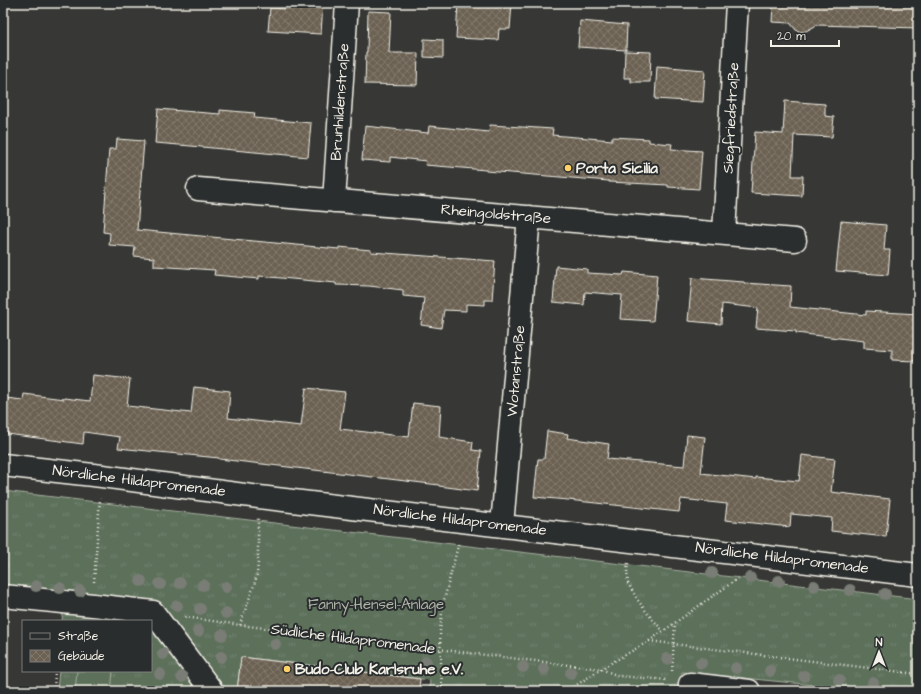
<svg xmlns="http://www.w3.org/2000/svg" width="921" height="694" viewBox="0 0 921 694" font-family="'Architects Daughter',sans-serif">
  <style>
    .grass { fill: url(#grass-tufts); stroke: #a8b0a1 }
    .pitch { fill: #5b6f5a; stroke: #a8b0a1 }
    .building { fill: url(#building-cross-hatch); stroke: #f4f1e8 }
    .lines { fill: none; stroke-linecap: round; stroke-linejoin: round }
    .minor-casing { stroke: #f4f1e8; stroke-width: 25 }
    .path { stroke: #f4f1e8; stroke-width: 2.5; stroke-dasharray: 1 3; stroke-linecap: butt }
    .minor { stroke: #2a2d2e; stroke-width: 22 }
    .tree { fill: #797d74 }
    .poi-dot { fill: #ffd166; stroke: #2a2d2e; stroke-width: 1.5 }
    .labels { text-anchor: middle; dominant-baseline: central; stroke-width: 4; stroke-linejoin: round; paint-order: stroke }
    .street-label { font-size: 15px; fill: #f4f1e8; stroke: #2a2d2e }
    .poi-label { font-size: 15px; font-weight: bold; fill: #f4f1e8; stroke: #2a2d2e; text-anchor: start }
    .park-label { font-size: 15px; fill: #afb6a8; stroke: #2a2d2e }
  </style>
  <defs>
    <pattern id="grass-tufts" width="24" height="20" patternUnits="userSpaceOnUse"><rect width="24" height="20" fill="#5b6f5a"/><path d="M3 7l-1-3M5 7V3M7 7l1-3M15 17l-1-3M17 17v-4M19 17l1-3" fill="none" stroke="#738472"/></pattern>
    <pattern id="building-cross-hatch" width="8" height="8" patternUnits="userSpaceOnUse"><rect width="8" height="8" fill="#6c6253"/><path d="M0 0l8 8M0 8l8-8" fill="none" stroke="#82796c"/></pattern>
  </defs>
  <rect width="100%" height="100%" fill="#373835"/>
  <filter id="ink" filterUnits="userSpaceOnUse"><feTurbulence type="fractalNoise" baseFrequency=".025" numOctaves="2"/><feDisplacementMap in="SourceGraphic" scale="8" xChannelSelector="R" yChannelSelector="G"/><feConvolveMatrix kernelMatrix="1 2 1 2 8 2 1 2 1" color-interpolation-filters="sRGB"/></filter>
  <g filter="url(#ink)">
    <path class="grass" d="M 3,491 L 918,599 L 918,691 L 875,691 L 682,672 L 680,691 L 429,691 L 430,680 L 241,657 L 237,691 L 57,691 L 59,671 L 151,671 L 151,621 L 62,621 L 64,596 L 3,590 Z"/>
    <path class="pitch" d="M 77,671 L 113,671 L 111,691 L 75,691 Z"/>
    <path class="building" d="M 286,3 L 323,3 L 321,34 L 268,31 L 270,8 L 285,9 Z
      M 458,3 L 512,3 L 510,29 L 499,29 L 498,40 L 456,38 Z
      M 773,3 L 918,3 L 918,28 L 817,25 L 806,31 L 801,32 L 796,30 L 790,23 L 772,22 Z
      M 368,11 L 391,12 L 389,53 L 418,53 L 417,85 L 365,84 L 366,52 L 367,52 Z
      M 580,21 L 627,25 L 626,50 L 578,47 Z
      M 424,39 L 443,40 L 443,58 L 424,57 Z
      M 625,51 L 651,52 L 650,82 L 631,82 L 631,78 L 624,78 Z
      M 657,66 L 705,70 L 703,102 L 655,99 Z
      M 785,101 L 825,104 L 825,116 L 834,117 L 832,137 L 794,135 L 792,176 L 803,176 L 802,196 L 751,193 L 755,132 L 783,134 Z
      M 158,109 L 220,114 L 220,110 L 255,113 L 254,118 L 311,123 L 308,157 L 191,146 L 155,143 Z
      M 490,125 L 553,129 L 552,135 L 612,140 L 612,137 L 649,139 L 649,142 L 672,144 L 671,149 L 702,151 L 699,189 L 668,187 L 668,185 L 609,182 L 609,181 L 486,171 L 486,170 L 425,165 L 426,161 L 390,157 L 390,162 L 362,160 L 365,126 L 428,133 L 429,126 L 489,132 Z
      M 117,139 L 144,141 L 137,230 L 339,249 L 339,247 L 371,250 L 371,252 L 495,261 L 492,300 L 485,300 L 485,305 L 466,304 L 466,311 L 444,310 L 441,328 L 421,325 L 424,298 L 403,296 L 403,290 L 369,286 L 336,285 L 336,283 L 259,276 L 259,279 L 214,275 L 215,270 L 154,266 L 154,258 L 134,256 L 135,247 L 109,245 L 110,233 L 103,232 L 109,149 L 116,149 Z
      M 841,221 L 886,225 L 884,250 L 890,250 L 888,275 L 836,271 Z
      M 556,266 L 587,269 L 587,273 L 623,275 L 624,272 L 657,275 L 653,321 L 620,319 L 622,295 L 585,292 L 584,305 L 553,302 Z
      M 692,278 L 744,282 L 744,283 L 791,286 L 790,307 L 866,315 L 866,311 L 918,314 L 915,361 L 892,360 L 892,350 L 864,348 L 864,341 L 796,333 L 796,331 L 756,328 L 758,308 L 722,304 L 721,324 L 688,321 Z
      M 93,375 L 130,379 L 127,406 L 191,413 L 194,387 L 230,391 L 228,418 L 301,426 L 306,388 L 345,392 L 340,429 L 409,437 L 413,403 L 441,406 L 439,437 L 473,442 L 472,450 L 481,451 L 477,491 L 439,486 L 439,485 L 331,472 L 219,459 L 219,458 L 118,448 L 120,437 L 84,432 L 83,444 L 7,434 L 8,424 L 3,423 L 6,398 L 23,400 L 24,394 L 64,399 L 64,398 L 90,401 Z
      M 547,431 L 568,434 L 567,438 L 609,444 L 607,459 L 684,466 L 687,435 L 705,437 L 701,473 L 756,479 L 756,477 L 799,481 L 802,455 L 835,459 L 831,492 L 890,499 L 886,537 L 831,531 L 832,518 L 791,514 L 790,527 L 725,520 L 727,504 L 681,499 L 679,512 L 568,500 L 534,497 L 538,459 L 544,459 Z
      M 241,657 L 420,679 L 419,691 L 237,691 Z"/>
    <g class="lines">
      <g class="minor-casing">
        <path id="minor" d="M 198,189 L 795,240
          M 334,201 L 347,3
          M 724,233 L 737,3
          M 3,465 L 102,476 L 259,497 L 918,575
          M 502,525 L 529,217
          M 3,596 L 93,605 L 153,612 L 212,691
          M 690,691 L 690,684 L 749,691"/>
      </g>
      <path class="path" d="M 628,563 L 627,570 L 628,583 L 637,599 L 648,614 L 663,631
        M 94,582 L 100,498
        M 185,617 L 240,625 L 601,669 L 619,676 L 668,680
        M 240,625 L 254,585 L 257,574 L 258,562 L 258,518
        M 649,641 L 918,674
        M 672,671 L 675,623
        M 54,691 L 55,671
        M 442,691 L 440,631 L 443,604 L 459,542
        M 567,691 L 601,669 L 649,641 L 740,577"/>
      <use href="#minor" class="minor"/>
    </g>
    <g class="tree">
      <circle cx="712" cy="573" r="6"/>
      <circle cx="750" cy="578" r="6"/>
      <circle cx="141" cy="581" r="6"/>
      <circle cx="779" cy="581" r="6"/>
      <circle cx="180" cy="583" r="6"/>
      <circle cx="160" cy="584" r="6"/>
      <circle cx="203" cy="585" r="6"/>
      <circle cx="36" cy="586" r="6"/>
      <circle cx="814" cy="586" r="6"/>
      <circle cx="226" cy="587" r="6"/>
      <circle cx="60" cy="588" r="6"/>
      <circle cx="850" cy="590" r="6"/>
      <circle cx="80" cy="591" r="6"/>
      <circle cx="885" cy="594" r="6"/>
      <circle cx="177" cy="606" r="6"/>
      <circle cx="200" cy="609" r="6"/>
      <circle cx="226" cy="613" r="6"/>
      <circle cx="198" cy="631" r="6"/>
      <circle cx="222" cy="635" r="6"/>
      <circle cx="275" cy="644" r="6"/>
      <circle cx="163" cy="654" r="6"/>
      <circle cx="221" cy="657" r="6"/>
      <circle cx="667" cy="659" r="6"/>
      <circle cx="426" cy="662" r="6"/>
      <circle cx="701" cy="663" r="6"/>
      <circle cx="523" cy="667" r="6"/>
      <circle cx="736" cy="668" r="6"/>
      <circle cx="544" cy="669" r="6"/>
      <circle cx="770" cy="671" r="6"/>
      <circle cx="571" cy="673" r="6"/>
      <circle cx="160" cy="674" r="6"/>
      <circle cx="804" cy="676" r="6"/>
      <circle cx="182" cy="677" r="6"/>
      <circle cx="839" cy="680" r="6"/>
      <circle cx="873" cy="683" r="6"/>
    </g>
  </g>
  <g class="poi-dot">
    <circle cx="568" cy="168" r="4"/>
    <circle cx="287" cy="669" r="4"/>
  </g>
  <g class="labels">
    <g class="street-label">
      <text transform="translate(340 102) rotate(-86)">Brunhildenstraße</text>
      <text transform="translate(731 118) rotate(-87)">Siegfriedstraße</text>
      <text transform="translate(496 214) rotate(5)">Rheingoldstraße</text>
      <text transform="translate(516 371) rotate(-85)">Wotanstraße</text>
      <text transform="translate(139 481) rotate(7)">Nördliche Hildapromenade</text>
      <text transform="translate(460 520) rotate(7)">Nördliche Hildapromenade</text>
      <text transform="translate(782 558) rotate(7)">Nördliche Hildapromenade</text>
      <text transform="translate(353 639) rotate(7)">Südliche Hildapromenade</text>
    </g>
    <g class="poi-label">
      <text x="576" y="168">Porta Sicilia</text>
      <text x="295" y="669">Budo-Club Karlsruhe e.V.</text>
    </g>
    <g class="park-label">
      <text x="376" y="604">Fanny-Hensel-Anlage</text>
    </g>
  </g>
  <rect width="921" height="694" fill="none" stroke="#2a2d2e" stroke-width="16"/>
  <rect x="8" y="8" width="905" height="678" fill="none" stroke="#f4f1e8" stroke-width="1.5" filter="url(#ink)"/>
  <rect x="22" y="620" width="130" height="52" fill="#2a2d2e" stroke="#7b7b78"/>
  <rect x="30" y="633" width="20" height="6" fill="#2a2d2e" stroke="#7b7b78"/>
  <text x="58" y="640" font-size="12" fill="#f4f1e8">Straße</text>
  <rect x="30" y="650" width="20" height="12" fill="url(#building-cross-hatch)" stroke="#7b7b78"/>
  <text x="58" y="660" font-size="12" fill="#f4f1e8">Gebäude</text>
  <g transform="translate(879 652)" stroke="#2a2d2e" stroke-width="3" paint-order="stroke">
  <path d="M0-3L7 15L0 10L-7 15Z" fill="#f4f1e8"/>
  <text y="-6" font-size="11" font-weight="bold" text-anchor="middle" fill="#f4f1e8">N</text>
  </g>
  <path d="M771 40v6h68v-6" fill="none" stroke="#f4f1e8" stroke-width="2"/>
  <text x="777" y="40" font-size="12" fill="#f4f1e8" stroke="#2a2d2e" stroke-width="3" paint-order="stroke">20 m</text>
</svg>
